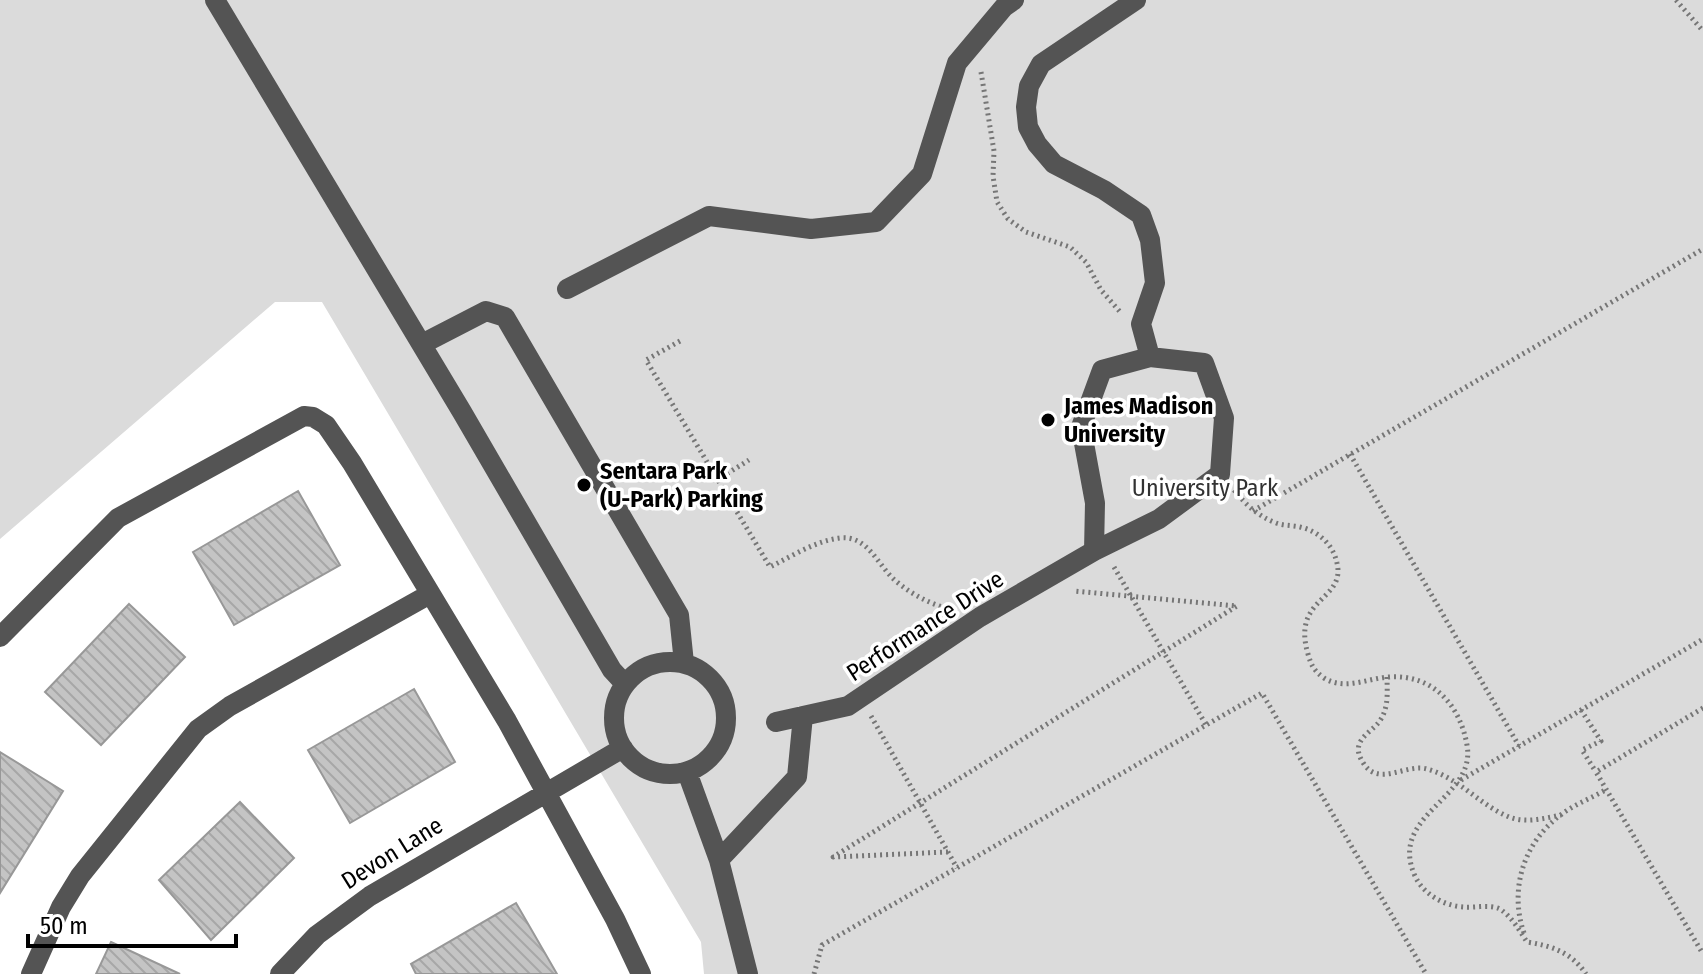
<svg xmlns="http://www.w3.org/2000/svg" width="1703" height="974" viewBox="0 0 1703 974" font-family="'Fira Sans Condensed',sans-serif">
  <style>
    .park { fill: #dbdbdb }
    .building { fill: url(#building-back-hatch); stroke: #989898; stroke-width: 2 }
    .lines { fill: none; stroke-linecap: round; stroke-linejoin: round }
    .path { stroke: #767676; stroke-width: 5; stroke-dasharray: 2 4; stroke-linecap: butt }
    .minor { stroke: #545454; stroke-width: 20 }
    .poi-dot { fill: #000; stroke: #fff; stroke-width: 3 }
    .labels { text-anchor: middle; dominant-baseline: central; stroke-width: 7; stroke-linejoin: round; paint-order: stroke }
    .poi-label { font-size: 24px; font-weight: bold; fill: #000; stroke: #fff; text-anchor: start }
    .park-label { font-size: 24px; fill: #323232; stroke: #fff }
    .street-label { font-size: 24px; fill: #000; stroke: #fff }
  </style>
  <defs>
    <pattern id="building-back-hatch" width="6" height="6" patternUnits="userSpaceOnUse" patternTransform="scale(2)"><rect width="6" height="6" fill="#c4c4c4"/><path d="M-1 5l2 2M0 0l6 6M5-1l2 2" fill="none" stroke="#a7a7a7"/></pattern>
  </defs>
  <rect width="100%" height="100%" fill="#fff"/>
  <path class="park" d="M 0,0 L 1703,0 L 1703,974 L 704,974 L 701,942 L 322,302 L 275,302 L 0,539 Z"/>
  <path class="building" d="M 298,491 L 340,565 L 234,625 L 193,552 Z
    M 129,604 L 185,657 L 101,745 L 45,692 Z
    M 414,689 L 455,762 L 350,823 L 308,750 Z
    M 0,752 L 63,791 L 0,893 Z
    M 240,802 L 294,858 L 211,940 L 159,880 Z
    M 516,903 L 557,974 L 416,974 L 411,964 Z
    M 111,942 L 180,974 L 96,974 Z"/>
  <g class="lines">
    <path class="path" d="M 1676,0 L 1703,31
      M 981,72 L 994,151 L 993,176 L 997,202 L 1008,219 L 1026,232 L 1070,247 L 1086,262 L 1101,290 L 1122,314
      M 680,341 L 646,360 L 770,567 C 792,556 815,541 840,538 C 869,535 878,567 897,582 C 914,596 931,604 952,610
      M 1350,454 L 1519,746
      M 717,480 L 749,460
      M 1234,490 C 1246,505 1258,516 1276,523 C 1284,526 1292,525 1300,527 C 1318,531 1333,544 1337,563 C 1346,601 1291,597 1308,654 C 1311,665 1314,671 1324,678 C 1345,691 1368,678 1389,677 C 1433,674 1460,705 1467,745 C 1477,799 1387,814 1415,876 C 1423,894 1444,906 1464,907 C 1475,908 1490,904 1500,909 C 1512,917 1519,930 1527,942 C 1552,946 1571,952 1586,974
      M 1253,511 L 1703,249
      M 1114,567 L 1206,725
      M 1387,677 C 1387,690 1389,706 1381,719 C 1373,733 1347,740 1364,764 C 1379,787 1407,763 1427,769 C 1460,778 1481,807 1512,818 C 1528,823 1546,818 1561,815
      M 1703,708 L 1596,772 L 1703,954
      M 1581,710 L 1601,741 L 1582,750 L 1596,772
      M 871,716 L 957,868
      M 1461,780 L 1703,639
      M 948,852 L 833,857 L 1237,606 L 1074,591
      M 1524,933 C 1509,890 1523,842 1562,814 C 1575,804 1592,798 1607,789
      M 814,974 L 822,945 L 1262,693 L 1426,974"/>
    <path class="minor" d="M 215,0 L 462,412 L 612,670 L 625,684
      M 1136,0 L 1041,64 L 1029,86 L 1026,107 L 1028,127 L 1037,144 L 1054,164 L 1104,190 L 1141,215 L 1150,240 L 1155,283 L 1141,324 L 1150,357
      M 567,289 L 709,216 L 811,229 L 876,222 L 922,174 L 957,63 L 1004,7 L 1014,0
      M 422,344 L 486,311 L 505,317 L 679,615 L 684,663
      M 0,637 L 118,518 L 304,416 L 313,417 L 326,425 L 352,463 L 507,721 L 615,919 L 641,974
      M614 718a56 56 0 1 1 112 0a56 56 0 1 1-112 0Z
      M 776,722 L 848,706 L 980,617 L 1094,551 L 1159,519 L 1220,474 L 1224,418 L 1204,363 L 1150,357 L 1102,370 L 1081,427 L 1095,503 L 1094,551
      M 687,772 L 719,860 L 748,974
      M 719,860 L 797,777 L 803,716
      M 31,974 L 61,907 L 80,876 L 198,729 L 230,706 L 430,594
      M 280,974 L 317,935 L 370,896 L 623,748"/>
  </g>
  <g class="poi-dot">
    <circle cx="1048" cy="420" r="8"/>
    <circle cx="584" cy="485" r="8"/>
  </g>
  <g class="labels">
    <g class="poi-label">
      <text x="1064" y="406">James Madison<tspan x="1064" dy="28">University</tspan></text>
      <text x="600" y="471">Sentara Park<tspan x="600" dy="28">(U-Park) Parking</tspan></text>
    </g>
    <g class="park-label">
      <text x="1205" y="488">University Park</text>
    </g>
    <g class="street-label">
      <text transform="translate(925 626) rotate(-33)">Performance Drive</text>
      <text transform="translate(392 853) rotate(-32)">Devon Lane</text>
    </g>
  </g>
  <path d="M28 934v12h208v-12" fill="none" stroke="#000000" stroke-width="4"/>
  <text x="40" y="934" font-size="24" fill="#000000" stroke="#ffffff" stroke-width="6" paint-order="stroke">50 m</text>
</svg>
